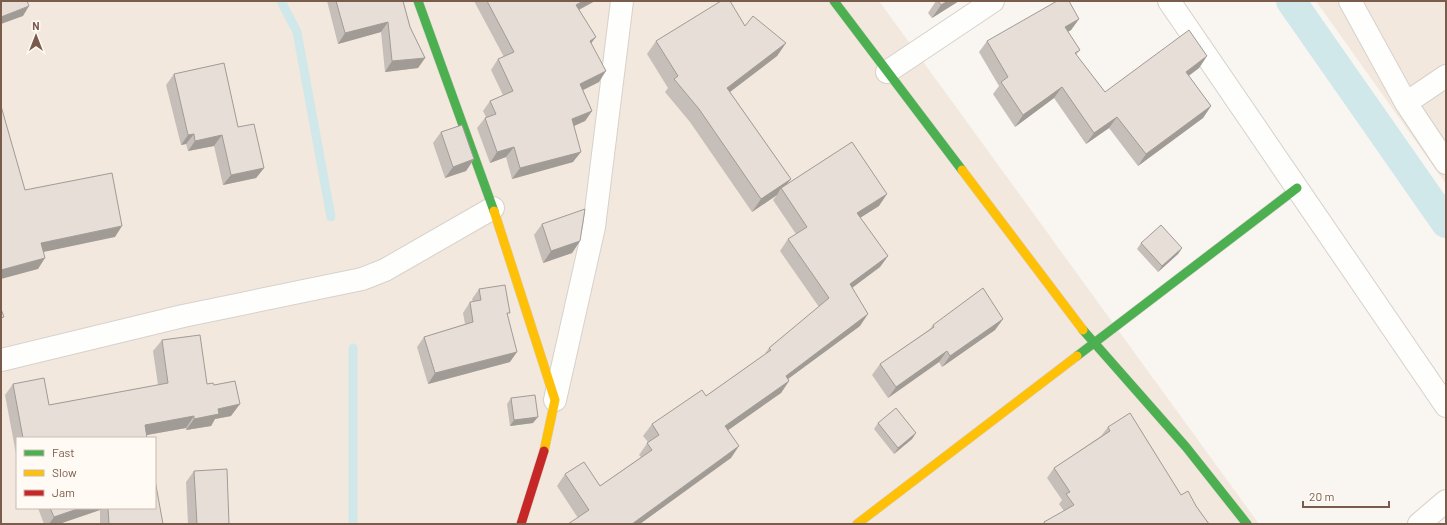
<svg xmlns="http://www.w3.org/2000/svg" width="1447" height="525" viewBox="0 0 1447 525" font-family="Barlow,sans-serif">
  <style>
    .residential { fill: #f2e8de; fill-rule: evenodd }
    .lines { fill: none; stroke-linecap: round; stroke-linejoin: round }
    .stream { stroke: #d0e8ea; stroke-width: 9 }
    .canal { stroke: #d0e8ea; stroke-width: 30 }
    .street-casing { stroke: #d7d1cb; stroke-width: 24 }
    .fast-casing { stroke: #d9d2cb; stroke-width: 10 }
    .slow-casing { stroke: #d9d2cb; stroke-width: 10 }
    .jam-casing { stroke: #d9d2cb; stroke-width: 10 }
    .street { stroke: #fefefd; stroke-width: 22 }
    .fast { stroke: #4caf50; stroke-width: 9 }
    .slow { stroke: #ffc107; stroke-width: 9 }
    .jam { stroke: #c62828; stroke-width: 9 }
    .wall { fill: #c6bfb9 }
    .shaded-wall { fill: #a19b96 }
    .building { fill: #e6ded7; stroke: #a19b96 }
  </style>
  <rect width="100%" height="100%" fill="#f9f5f0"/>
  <path class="residential" d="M 1,1 L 879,1 L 1259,524 L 1,524 ZM 17,438 L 155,438 L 155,508 L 17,508 Z
    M 1316,1 L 1446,1 L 1446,184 Z"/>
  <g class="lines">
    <path class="stream" d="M 281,1 L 297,32 L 331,217
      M 353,348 L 353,524"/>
    <path class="canal" d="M 1291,1 L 1446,223"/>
    <g class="street-casing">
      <path id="street" d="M 1169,1 L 1446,406
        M 1350,1 L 1406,103 L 1446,163
        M 887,72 L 993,1
        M 1406,103 L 1446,76
        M 1,360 L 183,316 L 362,279 L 385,270 L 493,208
        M 555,400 L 594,227 L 622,1
        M 1419,524 L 1446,501"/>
    </g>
    <g class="fast-casing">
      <path id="fast" d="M 418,1 L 494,211
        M 834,1 L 962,170
        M 1083,330 L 1186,447 L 1247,524
        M 1077,356 L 1297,188"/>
    </g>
    <g class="slow-casing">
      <path id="slow" d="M 962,170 L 1083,330
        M 494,211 L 555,400 L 544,451
        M 857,524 L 1077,356"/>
    </g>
    <g class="jam-casing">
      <path id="jam" d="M 521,524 L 544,451"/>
    </g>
    <use href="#street" class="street"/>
    <use href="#fast" class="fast"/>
    <use href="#slow" class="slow"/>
    <use href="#jam" class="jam"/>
  </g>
  <path class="wall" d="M 327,1 L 403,1 L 410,27 L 425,58 L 418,68 L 385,72 L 381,32 L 338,44 Z
    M 474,1 L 595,1 L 579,10 L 596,37 L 591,43 L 599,82 L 583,90 L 592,111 L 585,121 L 574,126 L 573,162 L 512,179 L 506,157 L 490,163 L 477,128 L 485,118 L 486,117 L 483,111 L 490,101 L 503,95 L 491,70 L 498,59 L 504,57 Z
    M 936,1 L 959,1 L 932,18 L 928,13 Z
    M 1079,19 L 1071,30 L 1068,32 L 1080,50 L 1076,55 L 1105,92 L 1207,56 L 1199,68 L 1188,76 L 1211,106 L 1203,118 L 1138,166 L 1109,128 L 1086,144 L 1054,98 L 1015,127 L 993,94 L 999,86 L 979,52 L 987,41 Z
    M 745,26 L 786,43 L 777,56 L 730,92 L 791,179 L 786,185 L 879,206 L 860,217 L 888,256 L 880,267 L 852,288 L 860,326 L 788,379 L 789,381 L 781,393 L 728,430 L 731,458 L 578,518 L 557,486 L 565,474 L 600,486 L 641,457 L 639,455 L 648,442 L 643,436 L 652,424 L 706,396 L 764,355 L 769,348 L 819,307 L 780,251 L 788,239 L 796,234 L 773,200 L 777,195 L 752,212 L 690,122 L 665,92 L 668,88 L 647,54 L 656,41 Z
    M 174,74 L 238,127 L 264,168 L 256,178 L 223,185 L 214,146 L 188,151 L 186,144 L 181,145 L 166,85 Z
    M 441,132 L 474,159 L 466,171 L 445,178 L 433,143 Z
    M 542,224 L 580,241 L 572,253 L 543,263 L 534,235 Z
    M 1141,243 L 1182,248 L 1178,254 L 1158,272 L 1137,249 Z
    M 479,289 L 508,316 L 510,362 L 428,384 L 417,347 L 424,337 L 465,324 L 463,313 L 470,302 L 473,302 L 472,299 Z
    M 1003,319 L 995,330 L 942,367 L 939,362 L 888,398 L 872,375 L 880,364 L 930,329 L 933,325 Z
    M 162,340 L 207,384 L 214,385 L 231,416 L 215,419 L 211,426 L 186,430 L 186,428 L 146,435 L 147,438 L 17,438 L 17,459 L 5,395 L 13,384 L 49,405 L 158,385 L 153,351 Z
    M 511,398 L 533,423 L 510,426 L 507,404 Z
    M 878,423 L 916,433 L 912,439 L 894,454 L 874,429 Z
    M 1108,427 L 1181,495 L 1196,506 L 1209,524 L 1042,524 L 1044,522 L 1064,511 L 1059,504 L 1062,500 L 1047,478 L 1054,468 L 1101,436 Z
    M 194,471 L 229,524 L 188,524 L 186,482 Z
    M 38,508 L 155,508 L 163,524 L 100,524 L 100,510 L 59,524 L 44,524 Z"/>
  <path class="shaded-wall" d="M 583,1 L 595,1 L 569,15 L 576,5 Z
    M 948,1 L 959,1 L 932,18 L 941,5 Z
    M 29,6 L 23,16 L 1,24 L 1,17 Z
    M 1079,19 L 1071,30 L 1057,38 L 1065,27 Z
    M 388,22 L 381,32 L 338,44 L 345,33 Z
    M 596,37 L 588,47 L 590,41 Z
    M 786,43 L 777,56 L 718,101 L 727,88 Z
    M 1207,56 L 1199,68 L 1178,84 L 1186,72 Z
    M 425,58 L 418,68 L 385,72 L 392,61 Z
    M 606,71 L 599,82 L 573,95 L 580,84 Z
    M 1062,87 L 1054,98 L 1015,127 L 1023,115 Z
    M 1211,106 L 1203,118 L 1138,166 L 1146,154 Z
    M 592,111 L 585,121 L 565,130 L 572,119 Z
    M 1117,117 L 1109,128 L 1086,144 L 1094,133 Z
    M 194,134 L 186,144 L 181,145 L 188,135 Z
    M 222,135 L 214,146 L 188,151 L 195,141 Z
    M 514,147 L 506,157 L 490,163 L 497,152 Z
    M 581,152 L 573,162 L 512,179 L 520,168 Z
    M 474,159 L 466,171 L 445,178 L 453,167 Z
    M 264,168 L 256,178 L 223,185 L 231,175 Z
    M 791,179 L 782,190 L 781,188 L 777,195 L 752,212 L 761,199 Z
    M 887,194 L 879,206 L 849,225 L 857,213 Z
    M 122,226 L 115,237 L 34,254 L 41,243 Z
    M 580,241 L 572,253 L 543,263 L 551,251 Z
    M 1182,248 L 1178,254 L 1158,272 L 1162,266 Z
    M 888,256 L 880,267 L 841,296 L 850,284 Z
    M 45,258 L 38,269 L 1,279 L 1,270 Z
    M 868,314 L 860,326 L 777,387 L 786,376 Z
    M 1003,319 L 995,330 L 942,367 L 950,356 Z
    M 947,351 L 939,362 L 888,398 L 896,387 Z
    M 517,352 L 510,362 L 428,384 L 435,373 Z
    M 789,381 L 781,393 L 717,438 L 725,426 Z
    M 240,404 L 231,416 L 215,419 L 211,426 L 186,430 L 194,419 L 218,409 Z
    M 194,416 L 186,428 L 136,437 L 145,425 Z
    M 538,417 L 533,423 L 510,426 L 514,420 Z
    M 916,433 L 912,439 L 894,454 L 898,448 Z
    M 739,446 L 731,458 L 640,524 L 632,524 Z
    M 80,508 L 102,508 L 100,510 L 59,524 L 49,524 L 54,517 Z"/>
  <path class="building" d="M 1,1 L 27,1 L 29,6 L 1,17 Z
    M 336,1 L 403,1 L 410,27 L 425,58 L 392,61 L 388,22 L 345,33 Z
    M 487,1 L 583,1 L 576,5 L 596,37 L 590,41 L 606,71 L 580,84 L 592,111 L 572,119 L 581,152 L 520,168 L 514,147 L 497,152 L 485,118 L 496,114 L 490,101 L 513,91 L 498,59 L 514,52 Z
    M 721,1 L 730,1 L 745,26 L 753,16 L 786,43 L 727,88 L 791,179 L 761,199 L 699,109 L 674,79 L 678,76 L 656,41 Z
    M 938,1 L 948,1 L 941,5 Z
    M 1057,1 L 1069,1 L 1079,19 L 1065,27 L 1080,50 L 1075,53 L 1105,92 L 1189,30 L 1207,56 L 1186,72 L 1211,106 L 1146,154 L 1117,117 L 1094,133 L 1062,87 L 1023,115 L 1001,82 L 1008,77 L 987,41 Z
    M 224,63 L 238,127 L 254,124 L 264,168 L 231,175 L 222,135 L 195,141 L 194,134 L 188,135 L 174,74 Z
    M 1,106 L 25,190 L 112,173 L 122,226 L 41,243 L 45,258 L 1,270 Z
    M 462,125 L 474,159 L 453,167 L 441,132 Z
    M 852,142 L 887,194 L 857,213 L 888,256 L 850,284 L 868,314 L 786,376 L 789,381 L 725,426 L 739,446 L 632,524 L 568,524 L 589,510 L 565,474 L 584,462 L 600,486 L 652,450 L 647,443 L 659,435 L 652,424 L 702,390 L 706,396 L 771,350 L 769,348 L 829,298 L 788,239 L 807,227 L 781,188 Z
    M 585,209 L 580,241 L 551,251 L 542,224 Z
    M 1161,225 L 1182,248 L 1162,266 L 1141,243 Z
    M 505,285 L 510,313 L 507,313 L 517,352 L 435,373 L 424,337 L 473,322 L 470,302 L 481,300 L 479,289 Z
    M 983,288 L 1003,319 L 950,356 L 947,351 L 896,387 L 880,364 L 934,327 L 933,325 Z
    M 1,309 L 4,317 L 1,318 Z
    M 200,335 L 207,384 L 213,383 L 214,385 L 235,381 L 240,404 L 218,409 L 219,414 L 194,419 L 194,416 L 145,425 L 147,438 L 23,438 L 13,384 L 44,378 L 49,405 L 168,383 L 162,340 Z
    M 535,395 L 538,417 L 514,420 L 511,398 Z
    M 896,408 L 916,433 L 898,448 L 878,423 Z
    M 1130,413 L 1181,495 L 1188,491 L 1196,506 L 1209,524 L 1045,524 L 1044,522 L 1074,505 L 1066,494 L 1070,492 L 1054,468 L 1110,431 L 1108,427 Z
    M 227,469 L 229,524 L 197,524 L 194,471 Z
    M 155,480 L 163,524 L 109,524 L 108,508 L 155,508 Z
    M 50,508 L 80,508 L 54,517 Z"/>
  <rect width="1447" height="525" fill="none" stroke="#7a5c4d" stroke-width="4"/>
  <rect x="16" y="437" width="140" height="72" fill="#fffaf3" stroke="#cabbb1"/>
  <rect x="24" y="450" width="20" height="6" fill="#4caf50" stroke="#cabbb1"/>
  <text x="52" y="457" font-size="12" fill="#7a5c4d">Fast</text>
  <rect x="24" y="470" width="20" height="6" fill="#ffc107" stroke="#cabbb1"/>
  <text x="52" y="477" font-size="12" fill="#7a5c4d">Slow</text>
  <rect x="24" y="490" width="20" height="6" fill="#c62828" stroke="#cabbb1"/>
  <text x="52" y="497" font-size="12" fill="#7a5c4d">Jam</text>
  <g transform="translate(36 36)" stroke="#fffaf3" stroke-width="3" paint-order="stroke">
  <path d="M0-3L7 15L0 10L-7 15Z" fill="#7a5c4d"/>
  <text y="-6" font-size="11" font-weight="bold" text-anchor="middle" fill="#7a5c4d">N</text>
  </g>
  <path d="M1303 501v6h86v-6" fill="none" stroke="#7a5c4d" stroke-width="2"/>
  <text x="1309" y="501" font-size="12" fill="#7a5c4d" stroke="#fffaf3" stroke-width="3" paint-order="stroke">20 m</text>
</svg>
